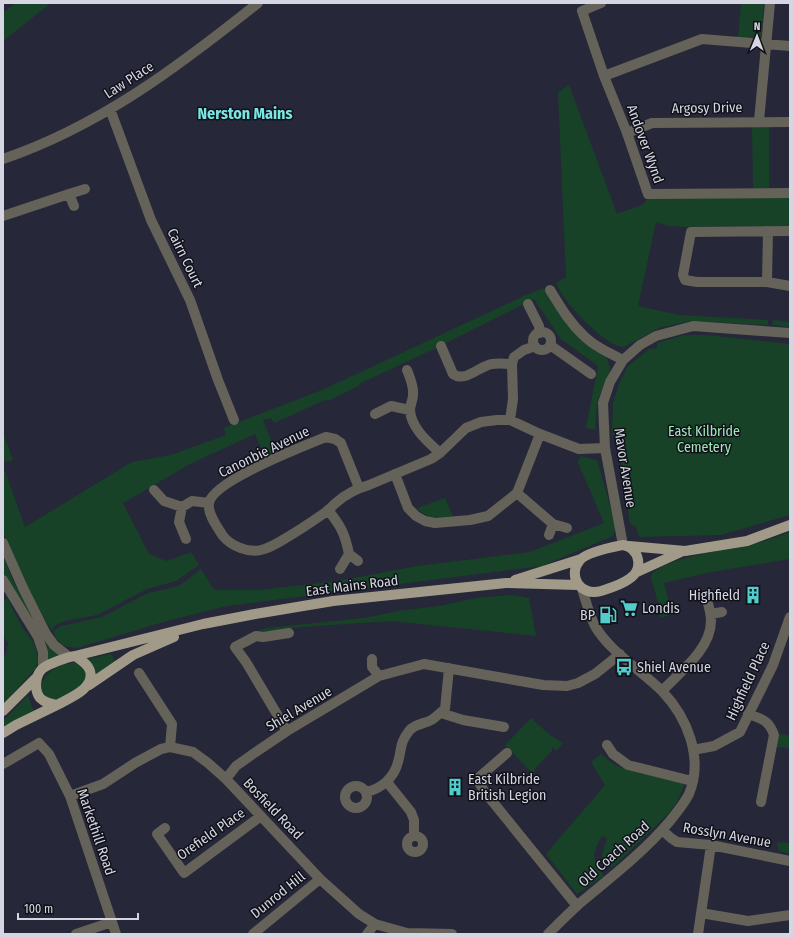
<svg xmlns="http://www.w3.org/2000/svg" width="793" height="937" viewBox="0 0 793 937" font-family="'Fira Sans Condensed',sans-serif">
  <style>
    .green { fill: #174228 }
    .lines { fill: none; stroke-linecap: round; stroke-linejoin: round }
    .minor { stroke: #656259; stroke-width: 10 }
    .major { stroke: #a19a88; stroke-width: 10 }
    .labels { text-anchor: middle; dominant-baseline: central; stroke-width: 3; stroke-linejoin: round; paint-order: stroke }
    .street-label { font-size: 14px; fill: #d5d6e2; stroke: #101119 }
    .park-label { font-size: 14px; fill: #a0e8b7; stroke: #101119 }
    .poi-label { font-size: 14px; fill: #d5d6e2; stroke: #101119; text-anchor: start }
    .quarter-label { font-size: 16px; font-weight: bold; fill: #7ae6e4; stroke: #101119 }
  </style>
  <rect width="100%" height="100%" fill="#262739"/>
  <path class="green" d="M 16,3 L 51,3 L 3,41 L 3,13 Z
    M 741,3 L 764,3 L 762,40 L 738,39 Z
    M 569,85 L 617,214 L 644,204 L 647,199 L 654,197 L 790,198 L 790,226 L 687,227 L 668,226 L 656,222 L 638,306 L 679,315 L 768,320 L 768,325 L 690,321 L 659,328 L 624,347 C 609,348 575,313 566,300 C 562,295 559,289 556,283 L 566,277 L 558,92 Z
    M 752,127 L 769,127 L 769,188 L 753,189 Z
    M 544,288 L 554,306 L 604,354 C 619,377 602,381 598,401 C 596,410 596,420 595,430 L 586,428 L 598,366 L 561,339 L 534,299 L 434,349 L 359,384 L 359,386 L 330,400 L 325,400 L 274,423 L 271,418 L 263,420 L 276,453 L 265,457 L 255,434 L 190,464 L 123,503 L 149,554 L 167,561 L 191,552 L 199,565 L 176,581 L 147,589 L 97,615 L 65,621 L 57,624 L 51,630 L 20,575 L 3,531 L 3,466 L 25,527 L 132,462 L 171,455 L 226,435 L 224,428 L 322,390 L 526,295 Z
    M 773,320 L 790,322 L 790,327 L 772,325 Z
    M 684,335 L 707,335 L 790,344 L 790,515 L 721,535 L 639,537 L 636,527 L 630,524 L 620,458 L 612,431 L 613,403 L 619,384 L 627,367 L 649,349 L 657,348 L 657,343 Z
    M 3,433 L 13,460 L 3,462 Z
    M 580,456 L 597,460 L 616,526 L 613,536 L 542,566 L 227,606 L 167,621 L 77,648 C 62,646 59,645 53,631 L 61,626 L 102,617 L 148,593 L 179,586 L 201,569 L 214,590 L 259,590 L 338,581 L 417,566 L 530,552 L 604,523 L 578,463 Z
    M 445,498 L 453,517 C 437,518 429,520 417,508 Z
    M 790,532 L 790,559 L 711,572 L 664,583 L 672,614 L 661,618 L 658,614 L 659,606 L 651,578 C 652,560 733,548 749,545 C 763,542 777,537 790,532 Z
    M 3,556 L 14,583 L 45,637 L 42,638 L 6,579 L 3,573 Z
    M 510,595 L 519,596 L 529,598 L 536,636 L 391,621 L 302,627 L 252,633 L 267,628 L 364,618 L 398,611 L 439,606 L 476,598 Z
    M 7,598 L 22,627 L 34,643 L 38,658 L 36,668 L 3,704 L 3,657 L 6,653 L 8,643 L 3,636 L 3,602 Z
    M 47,640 L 59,655 L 47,661 L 43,641 Z
    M 111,654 L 116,662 L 96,676 L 93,666 L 87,659 Z
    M 76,663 L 81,664 L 85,669 C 85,672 86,676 85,679 C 83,687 62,700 53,700 C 50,699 47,697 44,696 L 40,687 C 44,673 60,662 76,663 Z
    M 28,695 L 34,712 L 3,729 L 3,721 Z
    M 531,718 L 550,735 L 563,743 L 556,751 L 552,747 L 552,751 L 534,770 L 535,771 L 533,774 L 505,745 Z
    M 776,733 L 790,736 L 790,748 L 777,747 L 775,744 Z
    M 601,754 L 615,765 L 635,772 L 685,783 L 677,802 L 668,814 L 613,867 L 607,866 L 602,861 L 602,855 L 607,838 L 602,836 C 591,856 592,857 604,876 L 577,894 L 546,854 L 605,785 L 591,762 Z
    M 777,842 L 790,843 L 790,854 L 778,850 Z"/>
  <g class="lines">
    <path class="minor" d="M 601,3 L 582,11 L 604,76 L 627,133 L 648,194 L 790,193
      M 604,76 L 702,39 L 790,46
      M 110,109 L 151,220 L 190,300 L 218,380 L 234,420
      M 759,121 L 770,3
      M 627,133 L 652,123 L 790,122
      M 3,159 C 100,126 179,66 258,3
      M 69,194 L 85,189
      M 3,216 L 69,194 L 74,206
      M 790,231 L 691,232 L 683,275 L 685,280 L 697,282 L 767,282 L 790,286
      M 767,282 L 768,231
      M 550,290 C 560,306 569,322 583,335 C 594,346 609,353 623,360
      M 528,304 L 539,326 L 540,333
      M533 341a9 9 0 1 1 18 0a9 9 0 1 1-18 0Z
      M 550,345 L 591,374
      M 441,346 L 453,374 C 465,383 479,366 492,364 C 498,363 505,364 512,364
      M 407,370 C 410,378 414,386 413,395 C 413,400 410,405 410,410 C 411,428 428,442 440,453
      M 375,414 L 391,406 L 410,410
      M 510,420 L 513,399 L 512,364 L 514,357 L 524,350 L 535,346
      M 395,474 L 408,508 L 416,516 L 425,521 L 435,523 L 470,520 L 488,516 L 517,493 L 540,434
      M 359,488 L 341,443 L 335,439 L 326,437 C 304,446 213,481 209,503 C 207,514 218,528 223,536 C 231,546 248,553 261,550 C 270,548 278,543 286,538 C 300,530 313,521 326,512 C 330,509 333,505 337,502 C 346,494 359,488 369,485 L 431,459 L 440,453 L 466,428 L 481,422 L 497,420 L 510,420 L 540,434 L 579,449 L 605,448
      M 154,490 L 164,501 L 182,507 L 179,522 L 186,539
      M 517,493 L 553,524 L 567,528
      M 182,507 L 192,501 L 209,503
      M 328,510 C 341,526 345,534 349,554 L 358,561
      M 549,535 L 553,524
      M 3,543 L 23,588 L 46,634 L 54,645 L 69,657
      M 623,545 L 605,448 L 603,403 L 610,382 L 623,360 L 640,345 L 656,336 L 693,326 L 790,333
      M 340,569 L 349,554
      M 3,580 L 38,637 L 43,652 L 43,668
      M 711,614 L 722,612
      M 372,659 L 372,667 L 379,676
      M 139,673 L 172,724 L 170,747
      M 662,691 C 680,672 711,649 711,621 C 711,612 708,604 706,596
      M 441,713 L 463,720 L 504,727
      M 748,714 C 762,719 769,720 774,735 L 761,802
      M 287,731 L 246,662 L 235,647 L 256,636 L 263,637 L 289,633
      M 607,745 L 613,754 L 628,765 L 692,781
      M 693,750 L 714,746 L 740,732 L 773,665 L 790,617
      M 507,753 L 477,779 L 484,791 L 577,906
      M 3,764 L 39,743 L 49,754 L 70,796 L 116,934
      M 226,779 L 236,766 L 253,754 L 287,731 L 379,676 L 424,664 L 543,685 L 567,686 L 578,683 L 595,674 L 620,654
      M 387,782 L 411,812 L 414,820 L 414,836
      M345 797a11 11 0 1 1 22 0a11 11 0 1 1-22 0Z
      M 366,792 C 381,789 394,778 398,762 C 402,749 399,744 409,731 C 415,723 426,724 433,719 C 437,716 441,712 445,709 L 449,668
      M 70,796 L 103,784 L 135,763 L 161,749 L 170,747 L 193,752 L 208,763 L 226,779 L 320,879 L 359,914 L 375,924 L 407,933 L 452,934
      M 165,828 L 157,834 L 184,873 L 261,816
      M 662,830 L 671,838 L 677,842 L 711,845 L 790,861
      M407 844a8 8 0 1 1 16 0a8 8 0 1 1-16 0Z
      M 701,913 L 748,921 L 790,915
      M 76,934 L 112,922
      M 253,934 L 320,879
      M 367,934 L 375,924
      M 548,934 C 558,924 568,914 579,904 C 610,878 643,853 670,821 C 677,812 684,804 689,794 C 704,758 687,717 662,691 C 642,671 609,651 595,626 C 589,614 586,601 582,589
      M 698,934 L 711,845"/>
    <path class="major" d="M 623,545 C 640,548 644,570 629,579 C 621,585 610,588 601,591 C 580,597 567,575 580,560 C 587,552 613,547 623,545 Z
      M 629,546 L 685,551 L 747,541 L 790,525
      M 637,572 L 683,551
      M 515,580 L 581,559
      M 75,656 L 203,624 L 255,614 L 333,601 L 506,583 L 578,585
      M 75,656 C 81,660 88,664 90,671 C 95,689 69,698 57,705 C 51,704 45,703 40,698 C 34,690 35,676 42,669 C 48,664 67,657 75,656 Z
      M 89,685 L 133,655 L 174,637
      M 3,711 L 36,678
      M 3,733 L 16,725 L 57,705"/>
  </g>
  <defs>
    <g id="building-bare" transform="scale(1.38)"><path d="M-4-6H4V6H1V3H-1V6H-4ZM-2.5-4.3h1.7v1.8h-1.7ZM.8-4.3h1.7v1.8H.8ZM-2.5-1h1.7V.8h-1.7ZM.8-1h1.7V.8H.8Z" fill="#53cdcb" stroke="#101119" stroke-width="2.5" paint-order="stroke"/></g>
    <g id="supermarket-bare" transform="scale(1.38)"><path d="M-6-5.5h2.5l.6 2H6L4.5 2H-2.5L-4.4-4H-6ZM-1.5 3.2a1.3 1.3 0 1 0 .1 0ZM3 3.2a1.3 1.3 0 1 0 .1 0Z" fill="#53cdcb" stroke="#101119" stroke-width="2.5" paint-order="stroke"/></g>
    <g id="fuel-bare" transform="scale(1.38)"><path d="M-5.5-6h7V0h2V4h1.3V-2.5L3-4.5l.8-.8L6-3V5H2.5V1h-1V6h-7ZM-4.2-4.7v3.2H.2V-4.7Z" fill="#53cdcb" stroke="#101119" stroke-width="2.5" paint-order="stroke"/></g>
    <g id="bus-bare" transform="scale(1.38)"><path d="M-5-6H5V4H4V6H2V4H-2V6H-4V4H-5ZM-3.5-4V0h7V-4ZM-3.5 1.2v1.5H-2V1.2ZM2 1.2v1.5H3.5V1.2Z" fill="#53cdcb" stroke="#101119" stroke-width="2.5" paint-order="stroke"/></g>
  </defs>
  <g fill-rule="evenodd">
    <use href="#building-bare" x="753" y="595"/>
    <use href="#supermarket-bare" x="629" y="608"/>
    <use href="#fuel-bare" x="608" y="615"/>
    <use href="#bus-bare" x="624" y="667"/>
    <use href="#building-bare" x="455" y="787"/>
  </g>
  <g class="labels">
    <g class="street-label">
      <text transform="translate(129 80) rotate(-33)">Law Place</text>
      <text transform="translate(707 108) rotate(-1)">Argosy Drive</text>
      <text transform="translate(645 144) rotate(70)">Andover Wynd</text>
      <text transform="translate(185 258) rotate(64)">Cairn Court</text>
      <text transform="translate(264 452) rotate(-26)">Canonbie Avenue</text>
      <text transform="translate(625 468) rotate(81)">Mavor Avenue</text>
      <text transform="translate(352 586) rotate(-7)">East Mains Road</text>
      <text transform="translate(748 681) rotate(-65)">Highfield Place</text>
      <text transform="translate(299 709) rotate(-31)">Shiel Avenue</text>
      <text transform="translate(273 809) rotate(46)">Bosfield Road</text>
      <text transform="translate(96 832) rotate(71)">Markethill Road</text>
      <text transform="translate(211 834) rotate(-35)">Orefield Place</text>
      <text transform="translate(727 835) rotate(10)">Rosslyn Avenue</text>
      <text transform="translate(614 854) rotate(-42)">Old Coach Road</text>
      <text transform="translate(278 895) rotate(-39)">Dunrod Hill</text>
    </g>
    <g class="park-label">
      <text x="704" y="431">East Kilbride<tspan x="704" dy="16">Cemetery</tspan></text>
    </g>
    <g class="poi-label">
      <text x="740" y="595" text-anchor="end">Highfield</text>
      <text x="642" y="608">Londis</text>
      <text x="595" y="615" text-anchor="end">BP</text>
      <text x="637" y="667">Shiel Avenue</text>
      <text x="468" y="779">East Kilbride<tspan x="468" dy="16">British Legion</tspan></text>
    </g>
    <g class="quarter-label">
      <text x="245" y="113">Nerston Mains</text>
    </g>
  </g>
  <rect width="793" height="937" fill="none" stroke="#d5d6e2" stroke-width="8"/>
  <g transform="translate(757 36) rotate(1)" stroke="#101119" stroke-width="3" paint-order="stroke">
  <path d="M0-3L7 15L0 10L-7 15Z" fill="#d5d6e2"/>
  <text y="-6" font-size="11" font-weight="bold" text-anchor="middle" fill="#d5d6e2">N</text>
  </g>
  <path d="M18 913v6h120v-6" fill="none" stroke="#d5d6e2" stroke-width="2"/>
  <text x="24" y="913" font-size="12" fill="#d5d6e2" stroke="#101119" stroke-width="3" paint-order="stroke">100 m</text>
</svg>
